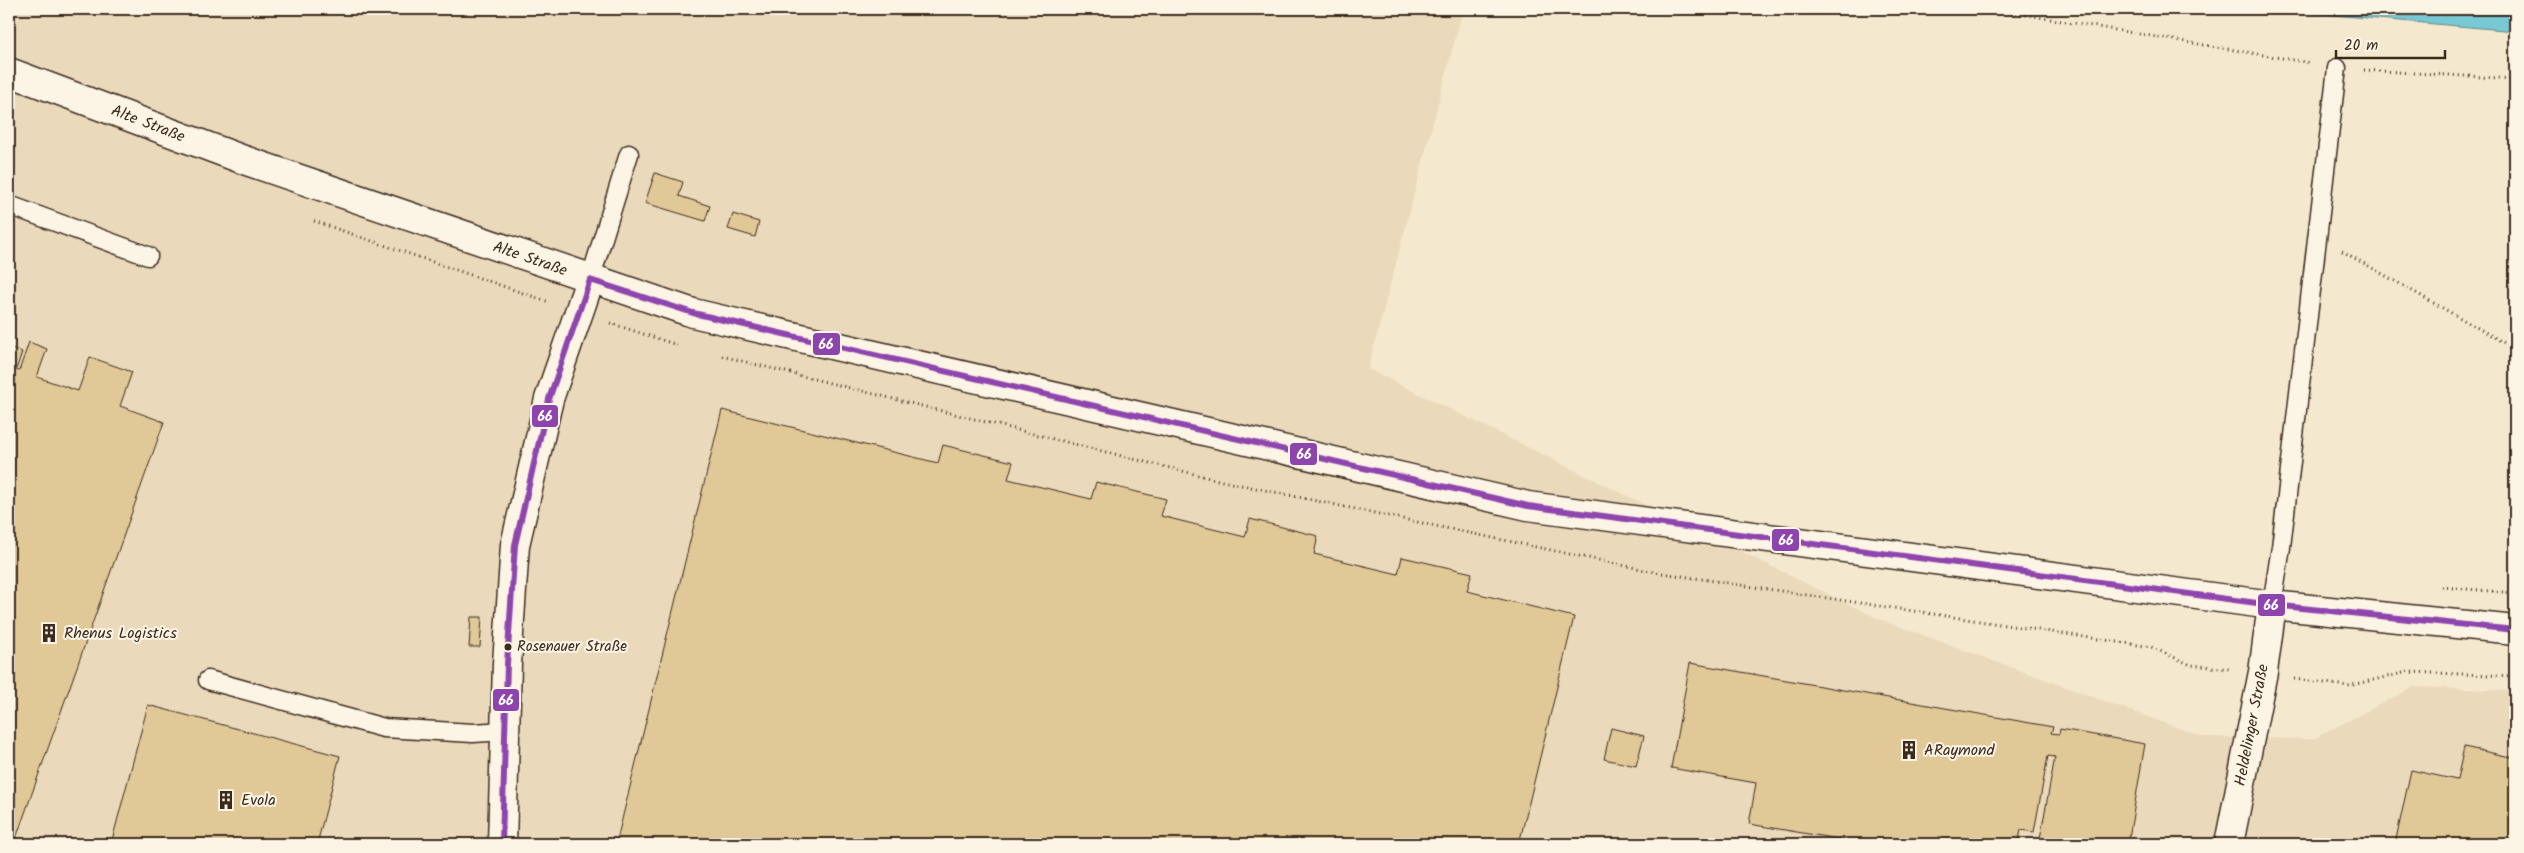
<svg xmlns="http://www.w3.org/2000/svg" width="2524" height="853" viewBox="0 0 2524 853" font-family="Kalam,sans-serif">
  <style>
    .built { fill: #eadabb }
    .water { fill: #79c9d4; stroke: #60898b }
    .building { fill: #e1c897; stroke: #3b2a1e }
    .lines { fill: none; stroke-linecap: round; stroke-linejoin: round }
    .lane-casing { stroke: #3b2a1e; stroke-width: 21 }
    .street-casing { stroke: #3b2a1e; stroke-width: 31 }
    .secondary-casing { stroke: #3b2a1e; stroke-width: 31 }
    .path { stroke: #3b2a1e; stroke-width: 3; stroke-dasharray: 1 4; stroke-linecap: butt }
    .lane { stroke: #fcf5e5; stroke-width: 18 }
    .street { stroke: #fcf5e5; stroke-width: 28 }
    .secondary { stroke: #fcf5e5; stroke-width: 28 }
    .bus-1-casing { stroke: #fcf5e5; stroke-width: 10 }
    .bus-1 { stroke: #8e44ad; stroke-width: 6 }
    .bus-dot { fill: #3b2a1e; stroke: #fcf5e5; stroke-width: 2 }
    .labels { text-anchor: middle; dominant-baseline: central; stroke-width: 4; stroke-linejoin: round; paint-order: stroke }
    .bus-label { font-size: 15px; fill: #3b2a1e; stroke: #fcf5e5; text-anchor: start }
    .street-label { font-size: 16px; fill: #3b2a1e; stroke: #fcf5e5 }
    .poi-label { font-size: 16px; fill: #3b2a1e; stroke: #fcf5e5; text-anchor: start }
    .line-badge { stroke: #fcf5e5; stroke-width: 2 }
    .badge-label { font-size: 14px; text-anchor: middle; font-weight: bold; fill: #fff }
  </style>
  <rect width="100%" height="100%" fill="#f4e8ce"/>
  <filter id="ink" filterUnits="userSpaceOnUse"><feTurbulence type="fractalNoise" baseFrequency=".02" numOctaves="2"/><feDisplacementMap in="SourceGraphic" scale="10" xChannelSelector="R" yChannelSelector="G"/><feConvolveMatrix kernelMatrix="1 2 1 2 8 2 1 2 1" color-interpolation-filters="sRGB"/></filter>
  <g filter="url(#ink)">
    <path class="built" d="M 9,9 L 1463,9 L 1368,369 L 1879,619 L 2203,737 L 2313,739 L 2414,687 L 2515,691 L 2515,844 L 9,844 Z"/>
    <path class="water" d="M 2264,9 L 2515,9 L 2515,31 Z"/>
    <path class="building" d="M 655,173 L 683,182 L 679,196 L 710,206 L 705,221 L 645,203 Z
      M 733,214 L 759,222 L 755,237 L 728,229 Z
      M 29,342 L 47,349 L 37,377 L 78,391 L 90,357 L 132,372 L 120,406 L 164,422 L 14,844 L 9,844 L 9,347 L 22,352 L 16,370 L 19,371 Z
      M 722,410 L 938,463 L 943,445 L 1013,462 L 1008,479 L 1091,499 L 1096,482 L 1166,499 L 1161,516 L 1245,537 L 1250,519 L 1318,536 L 1314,554 L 1398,574 L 1402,557 L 1472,573 L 1467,591 L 1574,617 L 1519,844 L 616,844 Z
      M 471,617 L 482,617 L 480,647 L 469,647 Z
      M 1690,663 L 2053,727 L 2051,733 L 2059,734 L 2060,729 L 2145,744 L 2128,844 L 2039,844 L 2055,757 L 2048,756 L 2034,832 L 2021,830 L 2018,844 L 1855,844 L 1856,842 L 1749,824 L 1756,783 L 1671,768 Z
      M 148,705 L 340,756 L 317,844 L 111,844 Z
      M 1611,728 L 1644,736 L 1636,766 L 1604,759 Z
      M 2464,747 L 2515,758 L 2515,844 L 2395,844 L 2411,770 L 2457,780 Z
      M 1659,839 L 1690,844 L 1658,844 Z"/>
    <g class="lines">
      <g class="lane-casing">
        <path id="lane" d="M 9,205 L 148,256
          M 590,280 L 629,154
          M 2272,605 L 2281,547 L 2337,68
          M 208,680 L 384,728 L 473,733 L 505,731"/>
      </g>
      <g class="street-casing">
        <path id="street" d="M 502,844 L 507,664 L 515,545 L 549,399 L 590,280"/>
      </g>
      <g class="secondary-casing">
        <path id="secondary" d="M 9,72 L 244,160 L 693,313 L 1528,506 L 2272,605 L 2515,630
          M 2229,844 L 2263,672 L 2272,605"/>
      </g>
      <path class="path" d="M 1991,9 L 2311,63
        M 2364,70 L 2515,79
        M 314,221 L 549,302
        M 2342,251 L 2515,349
        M 610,323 L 677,345
        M 722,356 L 1222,481 L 1655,572 L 2151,647 L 2191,665 L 2231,669
        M 2442,587 L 2515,593
        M 2294,679 L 2348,686 L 2407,672 L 2515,676"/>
      <use href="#lane" class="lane"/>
      <use href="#street" class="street"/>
      <use href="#secondary" class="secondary"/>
      <g class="bus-1-casing">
        <path id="bus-1" d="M 590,280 L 693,313 L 1528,506 L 2272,605 L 2515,630
          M 502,844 L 507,664 L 515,545 L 549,399 L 590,280"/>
      </g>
      <use href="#bus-1" class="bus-1"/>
    </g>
  </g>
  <defs>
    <g id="building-bare" transform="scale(1.5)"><path d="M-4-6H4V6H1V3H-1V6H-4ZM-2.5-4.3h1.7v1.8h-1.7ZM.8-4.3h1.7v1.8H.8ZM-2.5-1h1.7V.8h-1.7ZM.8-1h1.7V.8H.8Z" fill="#3b2a1e" stroke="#fcf5e5" stroke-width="2.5" paint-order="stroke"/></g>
  </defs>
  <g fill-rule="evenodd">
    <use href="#building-bare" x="49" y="633"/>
    <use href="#building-bare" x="1909" y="750"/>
    <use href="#building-bare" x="226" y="800"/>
  </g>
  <circle class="bus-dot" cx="508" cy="647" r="4.5"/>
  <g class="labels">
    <g class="bus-label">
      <text x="517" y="647">Rosenauer Straße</text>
    </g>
    <g class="street-label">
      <text transform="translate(148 124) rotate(21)">Alte Straße</text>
      <text transform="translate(530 259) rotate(19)">Alte Straße</text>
      <text transform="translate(2252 725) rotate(-79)">Heldelinger Straße</text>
    </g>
    <g class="poi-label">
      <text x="64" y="633">Rhenus Logistics</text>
      <text x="1924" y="750">ARaymond</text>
      <text x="241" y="800">Evola</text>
    </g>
  </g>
  <g class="line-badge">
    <rect x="812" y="332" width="29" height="24" rx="5" fill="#8e44ad"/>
    <rect x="531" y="404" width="28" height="24" rx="5" fill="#8e44ad"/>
    <rect x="1289" y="442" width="29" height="24" rx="5" fill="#8e44ad"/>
    <rect x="1771" y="528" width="29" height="24" rx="5" fill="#8e44ad"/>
    <rect x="2257" y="593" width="29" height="24" rx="5" fill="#8e44ad"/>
    <rect x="492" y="688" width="28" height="24" rx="5" fill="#8e44ad"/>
  </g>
  <g class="badge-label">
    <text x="826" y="349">66</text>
    <text x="545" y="421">66</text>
    <text x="1304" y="459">66</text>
    <text x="1786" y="545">66</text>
    <text x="2271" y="610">66</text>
    <text x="506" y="705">66</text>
  </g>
  <rect width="2524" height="853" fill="none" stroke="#fcf5e5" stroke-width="30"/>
  <rect x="15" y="15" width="2494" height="823" fill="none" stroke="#3b2a1e" stroke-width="2" filter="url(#ink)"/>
  <path d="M2336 50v8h109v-8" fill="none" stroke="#3b2a1e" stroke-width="2.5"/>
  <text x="2344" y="50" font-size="15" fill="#3b2a1e" stroke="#fcf5e5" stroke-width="4" paint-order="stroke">20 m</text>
</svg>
